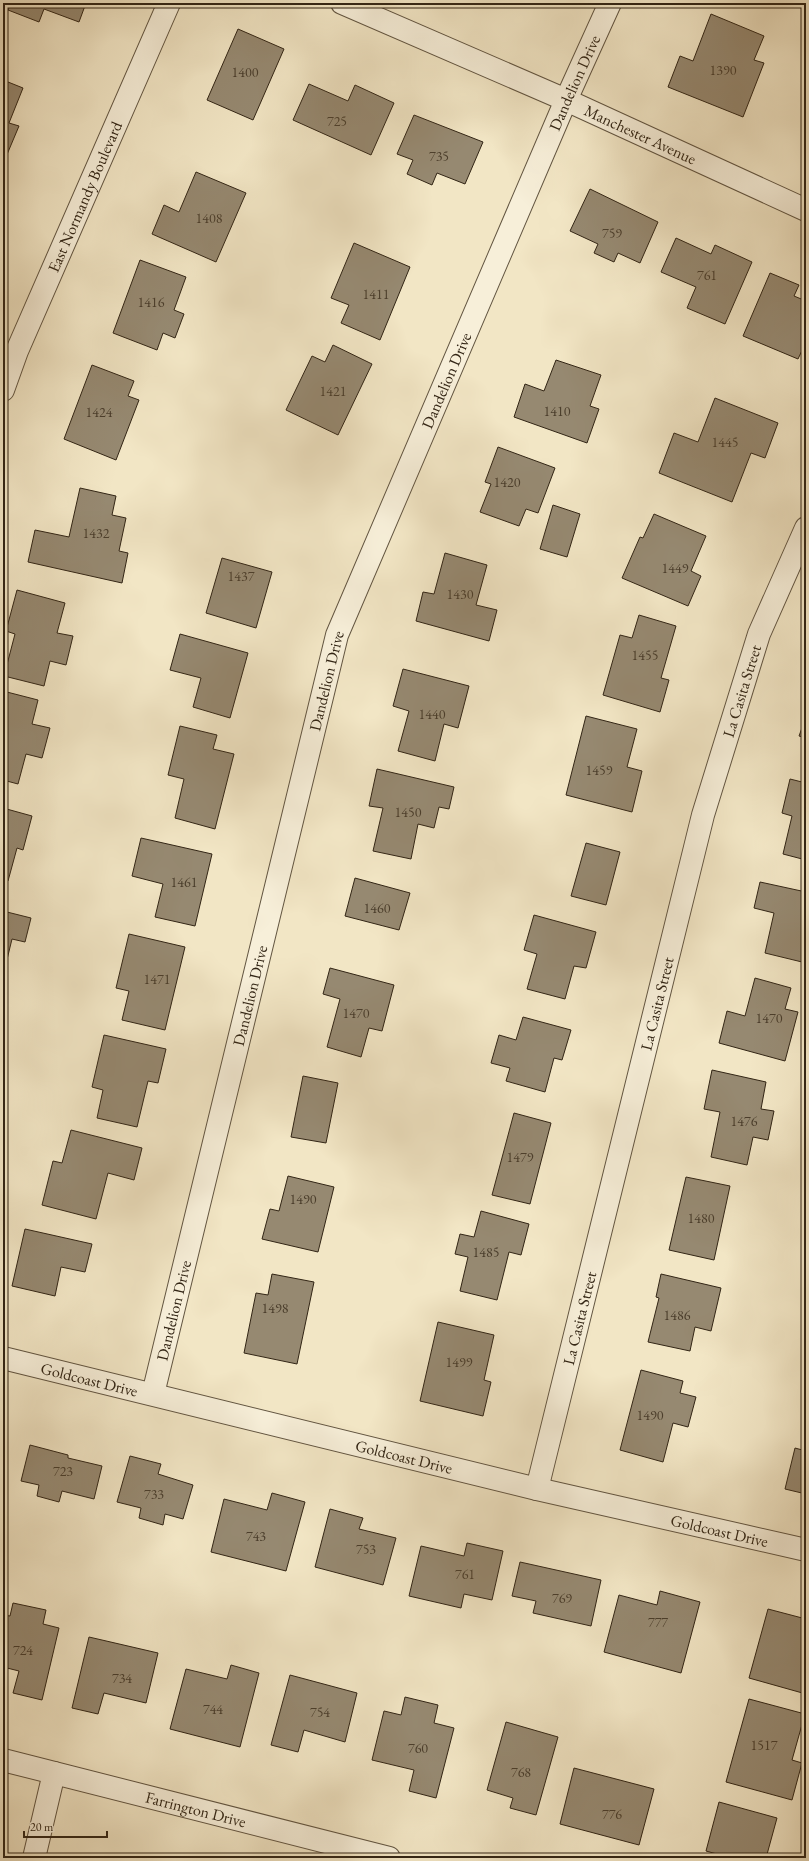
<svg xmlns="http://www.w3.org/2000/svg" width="809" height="1861" viewBox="0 0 809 1861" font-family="'EB Garamond',serif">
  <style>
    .building { fill: #968971; stroke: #322515 }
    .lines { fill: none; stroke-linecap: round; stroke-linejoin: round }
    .minor-casing { stroke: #625541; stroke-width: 24 }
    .minor { stroke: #f7efd9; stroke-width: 22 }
    .labels { text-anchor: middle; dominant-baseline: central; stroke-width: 3.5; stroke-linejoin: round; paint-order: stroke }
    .number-label { font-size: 14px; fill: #4b3e2c }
    .street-label { font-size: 16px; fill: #322515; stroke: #f7efd9 }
  </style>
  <rect width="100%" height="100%" fill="#f2e6c5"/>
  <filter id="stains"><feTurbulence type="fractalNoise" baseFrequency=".005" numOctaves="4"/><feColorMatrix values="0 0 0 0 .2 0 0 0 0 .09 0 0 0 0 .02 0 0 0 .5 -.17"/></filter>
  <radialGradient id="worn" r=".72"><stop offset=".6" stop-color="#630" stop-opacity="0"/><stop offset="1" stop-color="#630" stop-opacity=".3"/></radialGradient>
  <path class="building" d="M 11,3 L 86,3 L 79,22 L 44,9 L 39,22 L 8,10 Z
    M 711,14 L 764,36 L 754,60 L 764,63 L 743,117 L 668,87 L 680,56 L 693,61 Z
    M 238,29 L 284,49 L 253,120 L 207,100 Z
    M 3,80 L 23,88 L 9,123 L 19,126 L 3,164 Z
    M 309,84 L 348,101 L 355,85 L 394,103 L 371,155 L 293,120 Z
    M 414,115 L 483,142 L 465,184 L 437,173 L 432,185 L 407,174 L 413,160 L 397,154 Z
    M 196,172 L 246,193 L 216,262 L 152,234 L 164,205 L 179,212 Z
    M 590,189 L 658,222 L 640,263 L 618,253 L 614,262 L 594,253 L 598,244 L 570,231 Z
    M 676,238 L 711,254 L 715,245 L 752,262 L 725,324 L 687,308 L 696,287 L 661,272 Z
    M 354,243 L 410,267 L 380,340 L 341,323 L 349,305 L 331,298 Z
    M 140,260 L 186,277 L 174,310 L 184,314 L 175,338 L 163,333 L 157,350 L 113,333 Z
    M 770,273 L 799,285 L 794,296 L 806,301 L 806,342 L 798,359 L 743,336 Z
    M 333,345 L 372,364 L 338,435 L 286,410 L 312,356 L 325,362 Z
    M 556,360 L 601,375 L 590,406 L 599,409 L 587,443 L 514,417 L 525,384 L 544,391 Z
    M 92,365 L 134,381 L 128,396 L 139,400 L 116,460 L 64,439 Z
    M 715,398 L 778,423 L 765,458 L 751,453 L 732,502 L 659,473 L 674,433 L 698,442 Z
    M 498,447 L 555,468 L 538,513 L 526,509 L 519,526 L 480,512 L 491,484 L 485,482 Z
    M 80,488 L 116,496 L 112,515 L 126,518 L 119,551 L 128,553 L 122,583 L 28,562 L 35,530 L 69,537 Z
    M 553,505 L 580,514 L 567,557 L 540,549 Z
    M 654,514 L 706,536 L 691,571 L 701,576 L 688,606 L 622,578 L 640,537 L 643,538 Z
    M 445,553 L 487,565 L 476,605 L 497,610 L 489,641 L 416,621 L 423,592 L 434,594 Z
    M 222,558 L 272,572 L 256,628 L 206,613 Z
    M 17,590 L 65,603 L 57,633 L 73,636 L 66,665 L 50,661 L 44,686 L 4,676 L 15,634 L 6,631 Z
    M 639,615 L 676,626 L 661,678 L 669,680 L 660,712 L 603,695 L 620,635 L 632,638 Z
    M 180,634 L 248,653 L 230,718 L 193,707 L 201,678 L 170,670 Z
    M 403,669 L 469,686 L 458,728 L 444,724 L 435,761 L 398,751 L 409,711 L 393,706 Z
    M 3,691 L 38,700 L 32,724 L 50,728 L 42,758 L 26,754 L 18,784 L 3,780 Z
    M 586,716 L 637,729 L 627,767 L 642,771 L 632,812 L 566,795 Z
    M 806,717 L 806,738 L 799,736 Z
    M 180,726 L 217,735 L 213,749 L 234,754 L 215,829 L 175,818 L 184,779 L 168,775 Z
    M 377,769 L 454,787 L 449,809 L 439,807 L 434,828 L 418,824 L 411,859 L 373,851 L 383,808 L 369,806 Z
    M 790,779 L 806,783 L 806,860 L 783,854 L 792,816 L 782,813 Z
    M 3,808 L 32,816 L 23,850 L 17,848 L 8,881 L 3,880 Z
    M 141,838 L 212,854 L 195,926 L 155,917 L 163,884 L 132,876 Z
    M 586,843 L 620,852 L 606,905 L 571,896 Z
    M 355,878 L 410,893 L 399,930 L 345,916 Z
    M 760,882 L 806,892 L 806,943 L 802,962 L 765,953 L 774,913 L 754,908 Z
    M 3,911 L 31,918 L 25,942 L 12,939 L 3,976 Z
    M 534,915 L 596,932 L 586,968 L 574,966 L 565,999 L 527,989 L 537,954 L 524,950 Z
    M 129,934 L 185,947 L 165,1030 L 122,1020 L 129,991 L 116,988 Z
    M 330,968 L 394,985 L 382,1031 L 369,1028 L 361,1057 L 327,1047 L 340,999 L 323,994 Z
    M 755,978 L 791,988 L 785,1009 L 798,1012 L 785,1061 L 719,1043 L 727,1011 L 745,1016 Z
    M 523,1017 L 571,1030 L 562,1060 L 554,1058 L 545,1092 L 506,1081 L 510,1068 L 491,1063 L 499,1035 L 516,1040 Z
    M 104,1035 L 166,1049 L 158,1083 L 148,1081 L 137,1127 L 97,1118 L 103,1090 L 92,1087 Z
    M 712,1070 L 766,1082 L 761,1109 L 774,1111 L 768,1140 L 753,1137 L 747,1165 L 711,1157 L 720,1112 L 704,1109 Z
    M 303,1076 L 338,1083 L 326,1143 L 291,1137 Z
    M 514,1113 L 551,1123 L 530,1204 L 492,1195 Z
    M 71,1130 L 142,1148 L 134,1180 L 108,1173 L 96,1219 L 42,1205 L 53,1161 L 62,1163 Z
    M 288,1176 L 334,1187 L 318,1252 L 262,1239 L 270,1209 L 279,1211 Z
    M 686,1177 L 730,1186 L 714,1260 L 669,1250 Z
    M 481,1211 L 529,1224 L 521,1255 L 509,1252 L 497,1300 L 460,1291 L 468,1257 L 455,1254 L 460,1234 L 474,1237 Z
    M 25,1229 L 92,1244 L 85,1272 L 61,1267 L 55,1296 L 12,1286 Z
    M 272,1274 L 314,1282 L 297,1364 L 244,1353 L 256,1293 L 268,1295 Z
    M 661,1274 L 721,1288 L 711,1331 L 695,1327 L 690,1351 L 648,1342 L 659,1298 L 656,1297 Z
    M 438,1322 L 494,1335 L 484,1380 L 491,1382 L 483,1416 L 420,1401 Z
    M 641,1370 L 683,1381 L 680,1393 L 696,1397 L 688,1427 L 673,1423 L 663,1462 L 620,1450 Z
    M 30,1445 L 68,1455 L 68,1458 L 102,1466 L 94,1499 L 62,1491 L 59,1502 L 37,1496 L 39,1485 L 21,1481 Z
    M 795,1448 L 806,1451 L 806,1494 L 785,1489 Z
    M 130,1456 L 161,1464 L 158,1474 L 193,1485 L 183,1519 L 165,1514 L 163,1525 L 139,1518 L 141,1508 L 117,1502 Z
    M 272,1493 L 305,1502 L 286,1571 L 211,1552 L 224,1499 L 267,1510 Z
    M 330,1509 L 363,1518 L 359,1529 L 396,1538 L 383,1585 L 315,1567 Z
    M 467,1543 L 503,1551 L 492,1600 L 464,1594 L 461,1608 L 409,1596 L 421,1546 L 464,1556 Z
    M 520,1562 L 601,1580 L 591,1626 L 533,1613 L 536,1601 L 512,1596 Z
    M 660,1591 L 700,1602 L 681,1673 L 604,1652 L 619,1595 L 657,1605 Z
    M 13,1603 L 46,1610 L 43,1624 L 59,1628 L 42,1700 L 13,1693 L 19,1671 L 3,1667 L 3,1615 L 10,1616 Z
    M 768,1609 L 806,1619 L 806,1694 L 749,1678 Z
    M 89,1637 L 158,1653 L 146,1703 L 104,1693 L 98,1714 L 72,1708 Z
    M 231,1665 L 259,1673 L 240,1747 L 170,1729 L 186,1669 L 227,1679 Z
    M 290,1675 L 357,1693 L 345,1742 L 304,1730 L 298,1752 L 271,1745 Z
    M 405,1697 L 438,1705 L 434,1723 L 454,1728 L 436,1798 L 409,1791 L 414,1770 L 372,1760 L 384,1711 L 401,1715 Z
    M 749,1699 L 805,1714 L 792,1760 L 802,1763 L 792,1800 L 726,1782 Z
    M 506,1722 L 558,1737 L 536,1815 L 510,1808 L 513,1798 L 487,1790 Z
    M 574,1768 L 654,1789 L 639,1845 L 560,1824 Z
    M 719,1802 L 777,1818 L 766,1858 L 723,1858 L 724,1856 L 706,1851 Z"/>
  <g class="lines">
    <g class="minor-casing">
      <g id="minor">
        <path id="s1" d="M 342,3 L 566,100 L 806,210"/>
        <path id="s2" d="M 3,390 L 17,351 L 169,3"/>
        <path id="s3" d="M 3,1358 L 537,1489 L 806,1550"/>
        <path id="s4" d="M 153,1394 L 337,635 L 566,100 L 610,3"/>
        <path id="s5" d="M 537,1489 L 703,815 L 759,634 L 806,528"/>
        <path id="s6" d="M 3,1760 L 389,1858"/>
        <path d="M 34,1858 L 54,1773"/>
      </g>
    </g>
    <use href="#minor" class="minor"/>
  </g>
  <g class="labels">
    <g class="number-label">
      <text x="723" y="70">1390</text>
      <text x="245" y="72">1400</text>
      <text x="337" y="121">725</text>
      <text x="439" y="156">735</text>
      <text x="209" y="218">1408</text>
      <text x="612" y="233">759</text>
      <text x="707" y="275">761</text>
      <text x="376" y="294">1411</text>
      <text x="151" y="302">1416</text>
      <text x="333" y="391">1421</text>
      <text x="557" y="411">1410</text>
      <text x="99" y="412">1424</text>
      <text x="725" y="442">1445</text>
      <text x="507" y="482">1420</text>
      <text x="96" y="533">1432</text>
      <text x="675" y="568">1449</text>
      <text x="241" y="576">1437</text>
      <text x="460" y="594">1430</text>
      <text x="645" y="655">1455</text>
      <text x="432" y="714">1440</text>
      <text x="599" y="770">1459</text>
      <text x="408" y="812">1450</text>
      <text x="184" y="882">1461</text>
      <text x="377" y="908">1460</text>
      <text x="157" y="979">1471</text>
      <text x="356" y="1013">1470</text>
      <text x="769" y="1018">1470</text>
      <text x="744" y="1121">1476</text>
      <text x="520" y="1157">1479</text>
      <text x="303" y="1199">1490</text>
      <text x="701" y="1218">1480</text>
      <text x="486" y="1252">1485</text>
      <text x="275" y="1308">1498</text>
      <text x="677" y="1315">1486</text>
      <text x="459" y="1362">1499</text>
      <text x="650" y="1415">1490</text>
      <text x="63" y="1471">723</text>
      <text x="154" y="1494">733</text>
      <text x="256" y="1536">743</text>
      <text x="366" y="1549">753</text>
      <text x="465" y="1574">761</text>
      <text x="562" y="1598">769</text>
      <text x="658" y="1622">777</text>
      <text x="23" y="1650">724</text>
      <text x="122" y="1678">734</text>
      <text x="213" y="1709">744</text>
      <text x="320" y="1712">754</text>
      <text x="764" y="1745">1517</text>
      <text x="418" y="1748">760</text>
      <text x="521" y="1772">768</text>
      <text x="612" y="1814">776</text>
    </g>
    <g class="street-label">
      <text stroke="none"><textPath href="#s4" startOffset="1382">Dandelion Drive</textPath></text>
      <text stroke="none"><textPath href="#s1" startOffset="326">Manchester Avenue</textPath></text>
      <text stroke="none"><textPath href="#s2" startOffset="210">East Normandy Boulevard</textPath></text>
      <text stroke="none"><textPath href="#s4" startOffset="1058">Dandelion Drive</textPath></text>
      <text stroke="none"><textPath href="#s4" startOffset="734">Dandelion Drive</textPath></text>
      <text stroke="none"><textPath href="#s5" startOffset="824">La Casita Street</textPath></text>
      <text stroke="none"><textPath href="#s4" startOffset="410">Dandelion Drive</textPath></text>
      <text stroke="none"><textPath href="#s5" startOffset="500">La Casita Street</textPath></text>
      <text stroke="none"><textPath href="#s4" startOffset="86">Dandelion Drive</textPath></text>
      <text stroke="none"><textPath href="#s5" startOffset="176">La Casita Street</textPath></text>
      <text stroke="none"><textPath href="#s3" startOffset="89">Goldcoast Drive</textPath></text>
      <text stroke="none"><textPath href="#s3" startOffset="413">Goldcoast Drive</textPath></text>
      <text stroke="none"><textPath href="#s3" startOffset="737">Goldcoast Drive</textPath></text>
      <text stroke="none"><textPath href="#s6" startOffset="199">Farrington Drive</textPath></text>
    </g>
  </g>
  <rect width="809" height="1861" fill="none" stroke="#f2e6c5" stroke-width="16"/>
  <rect x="4" y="4" width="801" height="1853" fill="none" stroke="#322515" stroke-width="2"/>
  <rect x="8" y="8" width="793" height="1845" fill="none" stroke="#322515"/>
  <path d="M24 1831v6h83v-6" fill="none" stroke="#322515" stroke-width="2"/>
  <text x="30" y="1831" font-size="12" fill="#322515" stroke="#f7efd9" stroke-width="3" paint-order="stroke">20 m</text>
  <rect width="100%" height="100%" filter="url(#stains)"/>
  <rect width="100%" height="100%" fill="url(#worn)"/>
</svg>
